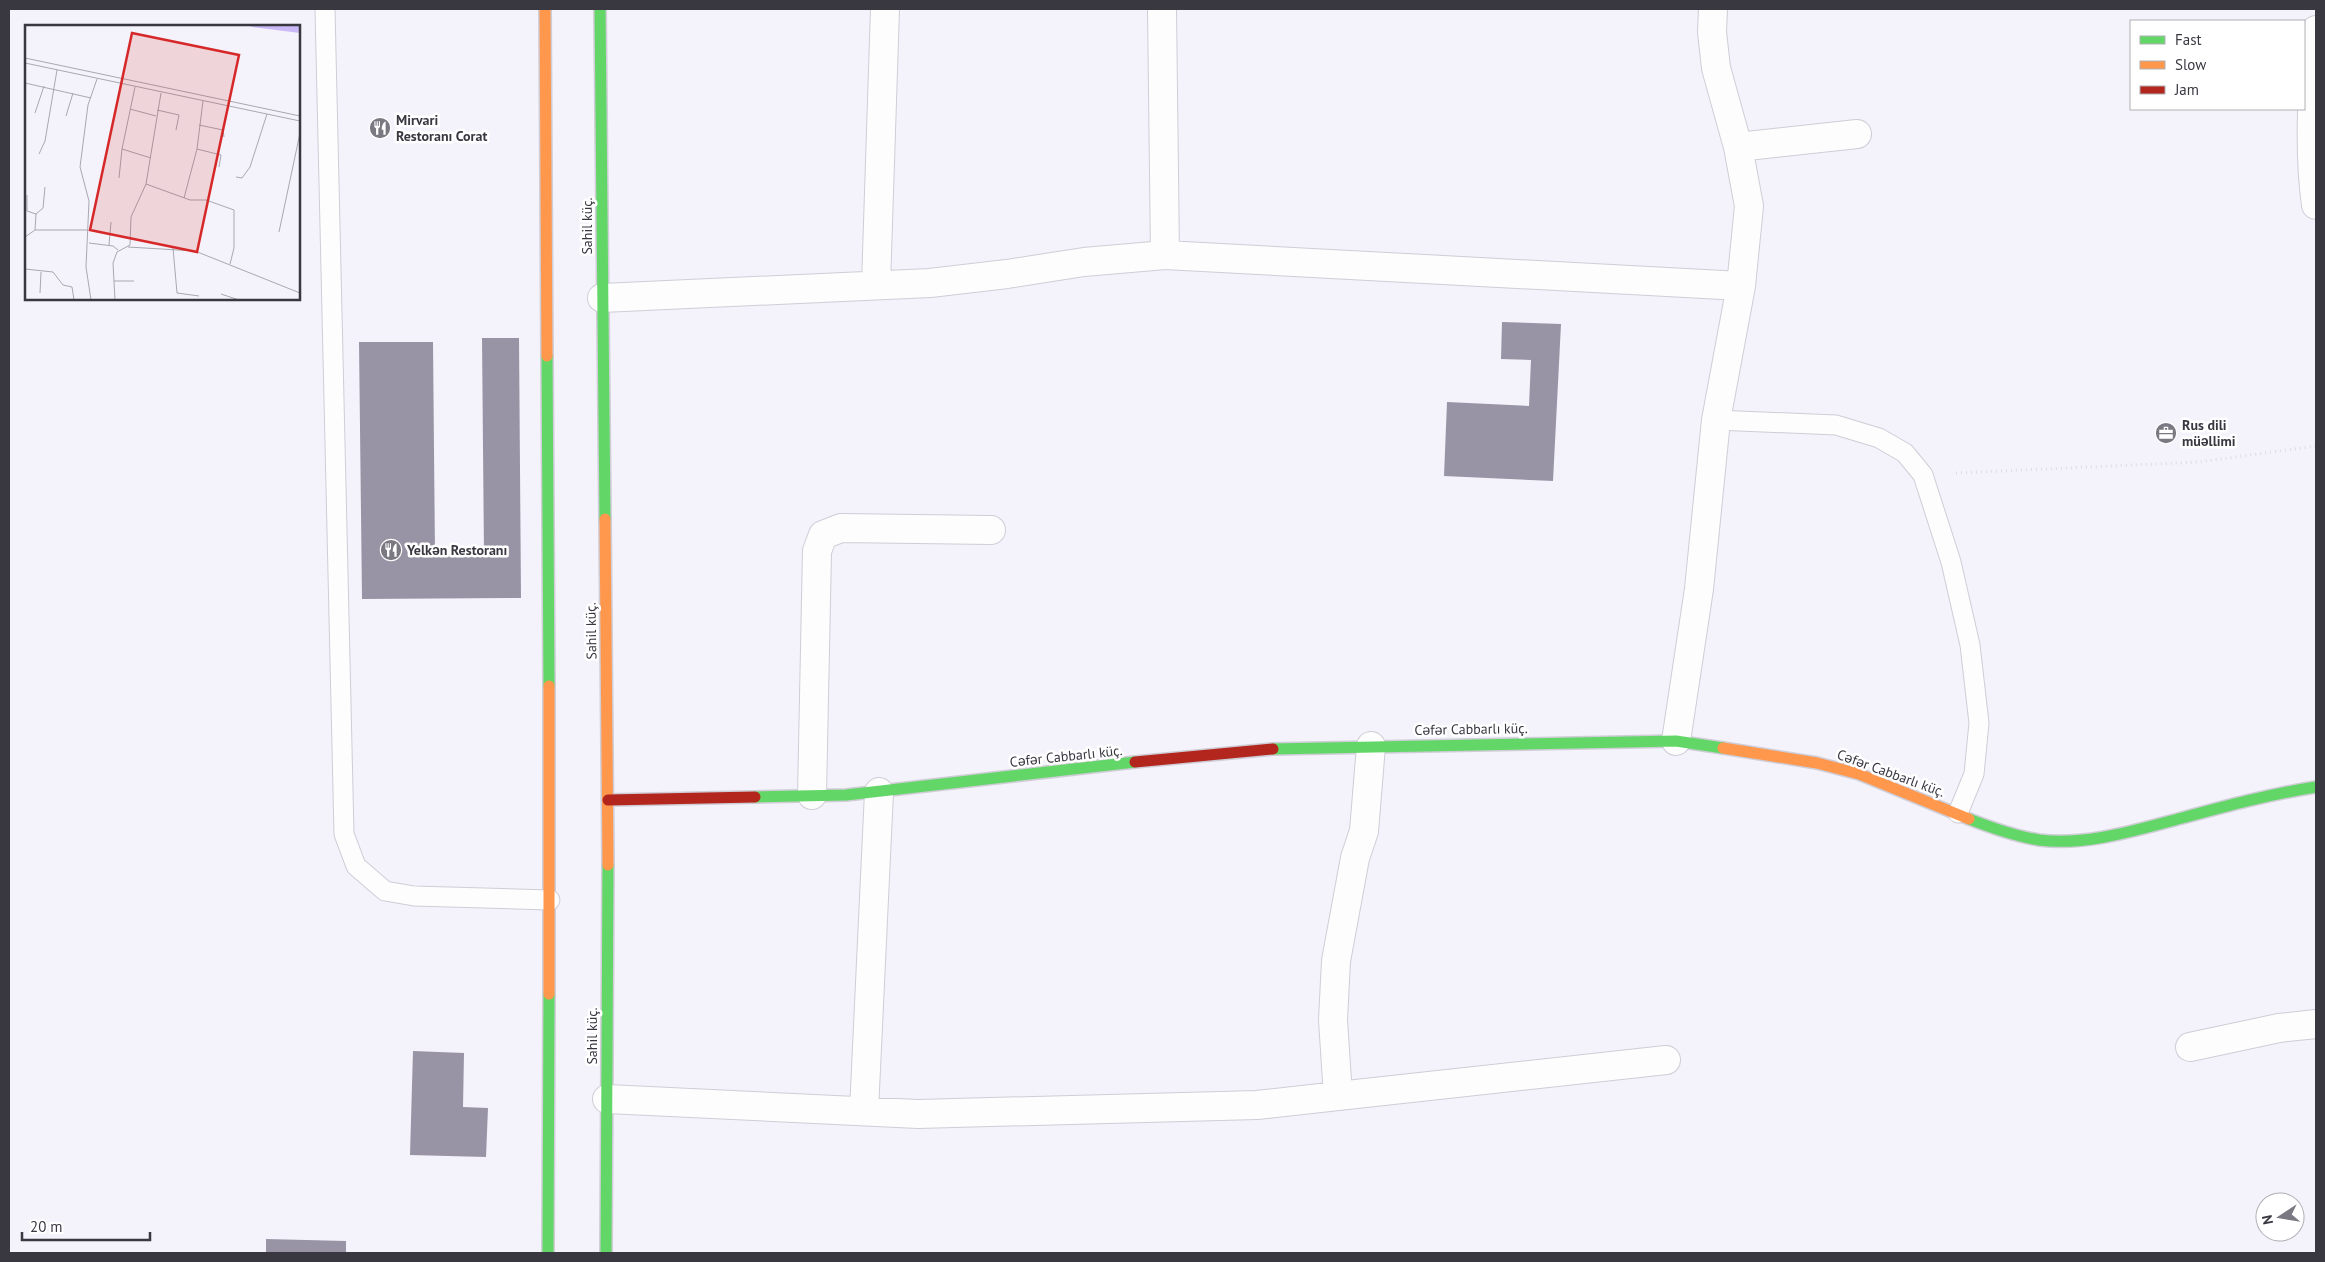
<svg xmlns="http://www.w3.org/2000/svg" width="2325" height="1262" viewBox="0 0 2325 1262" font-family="'PT Sans',sans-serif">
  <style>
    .building { fill: #9994a5 }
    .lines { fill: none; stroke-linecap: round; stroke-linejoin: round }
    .lane-casing { stroke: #cfcdd6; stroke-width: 21 }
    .street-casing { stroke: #cfcdd6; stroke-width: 30 }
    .fast-casing { stroke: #cfcdd6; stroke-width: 14 }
    .slow-casing { stroke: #cfcdd6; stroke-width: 14 }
    .jam-casing { stroke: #cfcdd6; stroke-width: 14 }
    .path { stroke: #dedde0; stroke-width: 3; stroke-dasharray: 1 4; stroke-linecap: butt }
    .lane { stroke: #fdfdfe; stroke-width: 19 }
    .street { stroke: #fdfdfe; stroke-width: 28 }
    .fast { stroke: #63d668; stroke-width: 11 }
    .slow { stroke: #ff974d; stroke-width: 11 }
    .jam { stroke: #b3261e; stroke-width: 11 }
    .labels { text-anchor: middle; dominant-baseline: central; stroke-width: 5; stroke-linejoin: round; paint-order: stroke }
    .poi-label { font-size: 14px; font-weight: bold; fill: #393740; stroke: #fff; text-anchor: start }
    .street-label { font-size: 14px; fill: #393740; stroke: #fff }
    .inset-road { fill: none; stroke: #a9a7b0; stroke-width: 1 }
    .view { fill: #d62828; fill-opacity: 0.15; stroke: #d62828; stroke-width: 2.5 }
    .inset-edge { fill: none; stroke: #393740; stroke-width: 2.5 }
  </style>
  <rect width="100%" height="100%" fill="#f4f2fa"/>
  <path class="building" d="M 1502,322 L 1561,324 L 1553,481 L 1444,476 L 1447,402 L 1529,406 L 1531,360 L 1501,359 Z
    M 482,338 L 519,338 L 521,598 L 362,599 L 359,342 L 433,342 L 435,555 L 484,554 Z
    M 413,1051 L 464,1053 L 463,1107 L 488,1108 L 486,1157 L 410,1155 Z
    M 266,1239 L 346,1241 L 346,1253 L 266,1253 Z"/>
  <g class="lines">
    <g class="lane-casing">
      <path id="lane" d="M 325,9 L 344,834 L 356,866 L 385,891 L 414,896 L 550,900
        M 1716,420 L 1836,425 L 1879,438 L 1905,453 L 1923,475 L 1951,562 L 1970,645 L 1979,723 L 1974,774 L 1958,813"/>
    </g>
    <g class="street-casing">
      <path id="street" d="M 1162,9 L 1165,255
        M 2316,30 C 2313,88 2308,148 2316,205
        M 1738,147 L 1857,134
        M 876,285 L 885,9
        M 602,298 L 930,283 L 1007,274 L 1084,262 L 1165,255 L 1741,286
        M 1676,741 L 1699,589 L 1716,420 L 1741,286 L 1749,206 L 1738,147 L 1716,68 L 1712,32 L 1713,9
        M 812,795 L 817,551 L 823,535 L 841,528 L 991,530
        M 2190,1047 L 2279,1028 L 2316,1024
        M 1338,1096 L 1666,1060
        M 607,1099 L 918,1114 L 1257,1105 L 1338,1096 L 1333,1020 L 1336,961 L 1355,858 L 1364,831 L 1371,746
        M 864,1111 L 879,792"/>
    </g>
    <g class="fast-casing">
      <path id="fast" d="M 600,9 L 605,519
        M 547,356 L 549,686
        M 1273,749 L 1676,741 L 1723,748
        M 755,797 L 846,795 L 1135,762
        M 1969,819 C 1992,828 2014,836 2039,840 C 2087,846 2136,830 2182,818 C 2226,806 2270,794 2316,787
        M 548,1253 L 549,994
        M 606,1253 L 608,865"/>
    </g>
    <g class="slow-casing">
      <path id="slow" d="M 545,9 L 547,356
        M 605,519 L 608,865
        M 549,686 L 549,994
        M 1723,748 L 1817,763 L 1859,774 L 1969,819"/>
    </g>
    <g class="jam-casing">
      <path id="jam" d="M 1135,762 L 1273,749
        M 608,800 L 755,797"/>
    </g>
    <path class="path" d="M 1956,473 L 2199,462 L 2316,446"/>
    <use href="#lane" class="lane"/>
    <use href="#street" class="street"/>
    <use href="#fast" class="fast"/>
    <use href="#slow" class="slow"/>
    <use href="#jam" class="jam"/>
  </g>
  <defs>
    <g id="restaurant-disc" transform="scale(1.125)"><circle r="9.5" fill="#7a7881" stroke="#fff"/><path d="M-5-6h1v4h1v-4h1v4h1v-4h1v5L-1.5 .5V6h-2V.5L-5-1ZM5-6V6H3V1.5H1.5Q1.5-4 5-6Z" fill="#fff"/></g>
    <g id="office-disc" transform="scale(1.125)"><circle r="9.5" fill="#7a7881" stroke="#fff"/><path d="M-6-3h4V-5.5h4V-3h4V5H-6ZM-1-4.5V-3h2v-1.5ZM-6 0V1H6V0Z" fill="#fff"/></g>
  </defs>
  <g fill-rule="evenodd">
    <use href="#restaurant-disc" x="380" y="128"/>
    <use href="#office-disc" x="2166" y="433"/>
    <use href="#restaurant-disc" x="391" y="550"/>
  </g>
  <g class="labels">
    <g class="poi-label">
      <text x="396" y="120">Mirvari<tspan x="396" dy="16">Restoranı Corat</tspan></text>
      <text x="2182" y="425">Rus dili<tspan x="2182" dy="16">müəllimi</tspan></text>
      <text x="407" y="550">Yelkən Restoranı</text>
    </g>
    <g class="street-label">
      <text transform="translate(587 226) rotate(-90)">Sahil küç.</text>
      <text transform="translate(591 631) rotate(-91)">Sahil küç.</text>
      <text transform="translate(1471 729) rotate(-1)">Cəfər Cabbarlı küç.</text>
      <text transform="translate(1066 756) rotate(-6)">Cəfər Cabbarlı küç.</text>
      <text transform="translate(1891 773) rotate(20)">Cəfər Cabbarlı küç.</text>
      <text transform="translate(592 1036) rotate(-90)">Sahil küç.</text>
    </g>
  </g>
  <g transform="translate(25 25)">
    <rect width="275" height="275" fill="#f4f2fa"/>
    <path d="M 221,0 L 275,0 L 275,8 L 228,2 Z" fill="#cab9f6"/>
    <path class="inset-road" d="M 0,33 L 275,91M 0,38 L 275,96M 0,58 L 66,73M 110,62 L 97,124 L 126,133M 105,84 L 131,91M 132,85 L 154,90 L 151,105M 10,88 L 19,61M 41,91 L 48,68M 174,100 L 198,105 L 199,112M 172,124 L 196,130 L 194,142M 14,129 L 20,116 L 32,45M 211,152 L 217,153 L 225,142 L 242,89M 94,153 L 97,124M 121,159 L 165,175 L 181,175 L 209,185 L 209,223 L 205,239M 2,170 L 2,186 L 11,189M 159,173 L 172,124 L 178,76M 10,205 L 11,189 L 18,183 L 20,162M 254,207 L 275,108M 0,212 L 10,205 L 63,205M 64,218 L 88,221 L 93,225M 84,220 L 86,197M 103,222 L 170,226 L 275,268M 148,223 L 152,268 L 174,271M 0,244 L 28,247 L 38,260 L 47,262 L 49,275M 89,256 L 109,256M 15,268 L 16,247M 196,269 L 214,275M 66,275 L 61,242 L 64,176 L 55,142 L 63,80 L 72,54M 90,275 L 88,238 L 92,227 L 105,220 L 106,192 L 121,159 L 136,68"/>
    <path class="view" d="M 107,8 L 214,30 L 172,227 L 65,205 Z"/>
    <rect width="275" height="275" class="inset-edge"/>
  </g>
  <rect width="2325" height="1262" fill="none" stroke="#393740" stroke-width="20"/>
  <rect x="2130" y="20" width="175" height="90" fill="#ffffff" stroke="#b0afb3"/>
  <rect x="2140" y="36" width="25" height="8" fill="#63d668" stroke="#b0afb3"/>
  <text x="2175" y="45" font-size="15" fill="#393740">Fast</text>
  <rect x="2140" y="61" width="25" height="8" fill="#ff974d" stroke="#b0afb3"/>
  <text x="2175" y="70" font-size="15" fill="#393740">Slow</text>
  <rect x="2140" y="86" width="25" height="8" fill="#b3261e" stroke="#b0afb3"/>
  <text x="2175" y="95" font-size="15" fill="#393740">Jam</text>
  <g transform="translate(2280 1217) rotate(258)"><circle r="24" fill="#ffffff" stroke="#b0afb3"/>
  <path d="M0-4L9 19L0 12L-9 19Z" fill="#7a7881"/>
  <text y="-8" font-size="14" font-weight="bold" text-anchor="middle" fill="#393740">N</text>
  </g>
  <path d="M22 1232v8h128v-8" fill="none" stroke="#393740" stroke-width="2.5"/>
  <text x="30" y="1232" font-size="15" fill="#393740" stroke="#ffffff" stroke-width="4" paint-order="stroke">20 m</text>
</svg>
